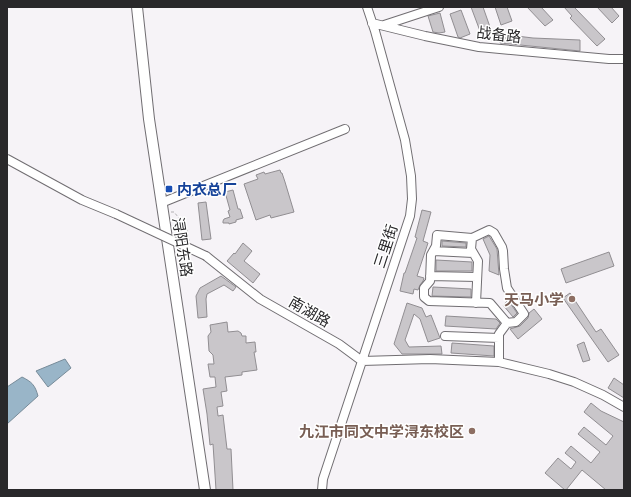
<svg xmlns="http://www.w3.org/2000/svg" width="631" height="497" viewBox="0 0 631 497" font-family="'Exo 2','Noto Sans SC',sans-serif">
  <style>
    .water { fill: #99b5c8; stroke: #778b99 }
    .building { fill: #c9c6ca; stroke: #918e92 }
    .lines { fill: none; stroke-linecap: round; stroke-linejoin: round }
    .minor-casing { stroke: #716e72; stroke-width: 10 }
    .major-casing { stroke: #716e72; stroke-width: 12 }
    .path { stroke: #b1afb2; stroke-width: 1; stroke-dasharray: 3 2; stroke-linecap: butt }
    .minor { stroke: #fff; stroke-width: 8 }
    .major { stroke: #fff; stroke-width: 10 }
    .minor-bridge-casing { stroke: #716e72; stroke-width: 10; stroke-linecap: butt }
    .minor-bridge { stroke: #fff; stroke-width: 8 }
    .transit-dot { fill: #1a4fb4; stroke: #fff; stroke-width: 1.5 }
    .education-dot { fill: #8d6e63; stroke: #fff; stroke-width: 1.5 }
    .labels { text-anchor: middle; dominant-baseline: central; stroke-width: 3; stroke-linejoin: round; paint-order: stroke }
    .street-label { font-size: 15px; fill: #29282a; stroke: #fff }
    .transit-label { font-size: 15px; font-weight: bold; fill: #164399; stroke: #fff; text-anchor: start }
    .education-label { font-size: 15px; font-weight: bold; fill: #785e54; stroke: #fff; text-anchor: end }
  </style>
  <rect width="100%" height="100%" fill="#f6f3f7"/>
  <path class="water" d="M 65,359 L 71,368 L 48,387 L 36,371 Z
    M 22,377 C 32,382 35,385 38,396 L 7,424 L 7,387 Z"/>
  <path class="building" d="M 471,7 L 483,7 L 490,27 L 480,31 Z
    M 495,7 L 507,7 L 512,21 L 501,25 Z
    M 527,7 L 541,7 L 553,20 L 545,26 Z
    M 564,7 L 574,7 L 605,39 L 597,46 L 570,18 L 572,16 Z
    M 597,7 L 611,7 L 619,16 L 612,23 Z
    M 461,10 L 470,34 L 460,38 L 458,37 L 450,14 Z
    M 440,13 L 445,32 L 439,33 L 433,32 L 428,16 Z
    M 500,34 L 533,38 L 580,40 L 580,51 L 500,43 Z
    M 280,170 L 281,173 L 282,173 L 285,182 L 294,212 L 271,218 L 270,215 L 256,220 L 244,184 L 258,179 L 256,175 L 264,172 L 265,174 Z
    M 233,190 L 238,209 L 240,209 L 243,218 L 236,220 L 236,222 L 229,224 L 229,223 L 223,223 L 223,221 L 224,219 L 230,217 L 228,211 L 230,210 L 225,192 Z
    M 206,202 L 211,239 L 202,240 L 198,203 Z
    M 422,210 L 431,212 L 423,241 L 428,243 L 417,276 L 424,278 L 423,281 L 420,285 L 418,290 L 414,289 L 413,294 L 400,291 L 404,273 L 405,273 L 417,238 L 415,237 Z
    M 489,236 L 497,249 L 499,275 L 489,271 L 490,255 L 483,239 Z
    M 442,241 L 466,243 L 466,247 L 442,246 Z
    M 243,243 L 252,251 L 244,261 L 260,274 L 253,283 L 227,261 L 234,253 L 235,254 Z
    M 609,252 L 614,266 L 566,283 L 561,269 Z
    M 436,260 L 472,262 L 472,271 L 436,271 Z
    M 221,276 L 236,287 L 233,291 L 224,285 L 207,294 L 206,299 L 207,317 L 198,318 L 196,296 L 200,288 Z
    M 433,287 L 471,289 L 471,297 L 432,296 Z
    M 570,293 L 596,332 L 601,329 L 619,355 L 608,362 L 563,298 Z
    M 508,300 L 517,313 L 513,317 L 503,305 Z
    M 407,303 L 422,308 L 426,317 L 431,315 L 440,338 L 428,342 L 420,319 L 414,314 L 405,340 L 409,347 L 441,346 L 442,354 L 402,354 L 394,344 Z
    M 534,309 L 542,319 L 518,339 L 510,329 L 520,326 L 528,318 L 529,313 Z
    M 446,316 L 496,319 L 500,323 L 496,329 L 445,326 Z
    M 227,322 L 228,332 L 238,331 L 241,333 L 242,336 L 246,336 L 246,343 L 255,342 L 256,352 L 254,352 L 257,370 L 242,372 L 242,375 L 225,377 L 227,391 L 221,392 L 223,406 L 217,407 L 218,416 L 223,415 L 227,449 L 231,449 L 233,490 L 216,490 L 213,444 L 210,445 L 207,414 L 203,389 L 216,387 L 215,377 L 210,377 L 208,364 L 214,364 L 213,355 L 209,351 L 208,336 L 211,332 L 210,325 Z
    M 584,342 L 590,360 L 583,362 L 577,345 Z
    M 452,343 L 494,346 L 494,356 L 451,353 Z
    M 614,378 L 624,385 L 624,398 L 608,388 Z
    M 591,403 L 601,411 L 624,422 L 624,490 L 606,490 L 582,470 L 566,490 L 565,490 L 545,473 L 558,458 L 571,469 L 576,462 L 565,453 L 571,446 L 591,463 L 600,452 L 578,434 L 584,427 L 606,445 L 613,436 L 584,412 Z"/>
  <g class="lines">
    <g class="minor-casing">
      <path id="minor" d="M 372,23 L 425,36 L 479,47 L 609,59 L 624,59
        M 384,25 L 439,7
        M 7,159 L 82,200 L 116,214
        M 161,203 L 345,129
        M 472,238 L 471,249 L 478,261 L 476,303
        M 434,251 L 473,253
        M 206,256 L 260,299 L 339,344 L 362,361 L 430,359 L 499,362 L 549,374 L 574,382 L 603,395 L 624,407
        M 430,276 L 477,277
        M 445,336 L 499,338
        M 499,362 L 499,334 L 507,323 L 516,322 L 524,314 L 507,288 L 504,269 L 503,251 L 502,247 L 494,233 L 489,230 L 472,238 L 437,235 L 436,246 L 431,255 L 430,281 L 424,288 L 424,297 L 429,301 L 490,303 L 507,323
        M 322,490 L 323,479 L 410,216 L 412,199 L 411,176 L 405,140 L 375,31 L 367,7"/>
    </g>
    <g class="major-casing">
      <path id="major" d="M 137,7 L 149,119 L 205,490"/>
    </g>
    <path class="path" d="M 171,212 L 174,212 L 187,228 L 189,241"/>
    <use href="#minor" class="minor"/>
    <use href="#major" class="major"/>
    <g class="minor-bridge-casing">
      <path id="minor-bridge" d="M 116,214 L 206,256"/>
    </g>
    <use href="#minor-bridge" class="minor-bridge"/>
  </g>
  <rect class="transit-dot" x="165" y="185" width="8" height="8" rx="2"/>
  <g class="education-dot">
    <circle cx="572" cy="299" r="4"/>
    <circle cx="472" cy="431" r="4"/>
  </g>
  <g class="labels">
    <g class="street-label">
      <text transform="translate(499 34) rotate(6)">战备路</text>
      <text transform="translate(385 246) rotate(-72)">三里街</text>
      <text transform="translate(183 247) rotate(81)">浔阳东路</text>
      <text transform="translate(310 311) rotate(30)">南湖路</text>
    </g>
    <g class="transit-label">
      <text x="177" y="189">内衣总厂</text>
    </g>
    <g class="education-label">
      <text x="564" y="299">天马小学</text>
      <text x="464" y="431">九江市同文中学浔东校区</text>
    </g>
  </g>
  <rect width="631" height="497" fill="none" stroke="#29282a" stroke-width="16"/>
</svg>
